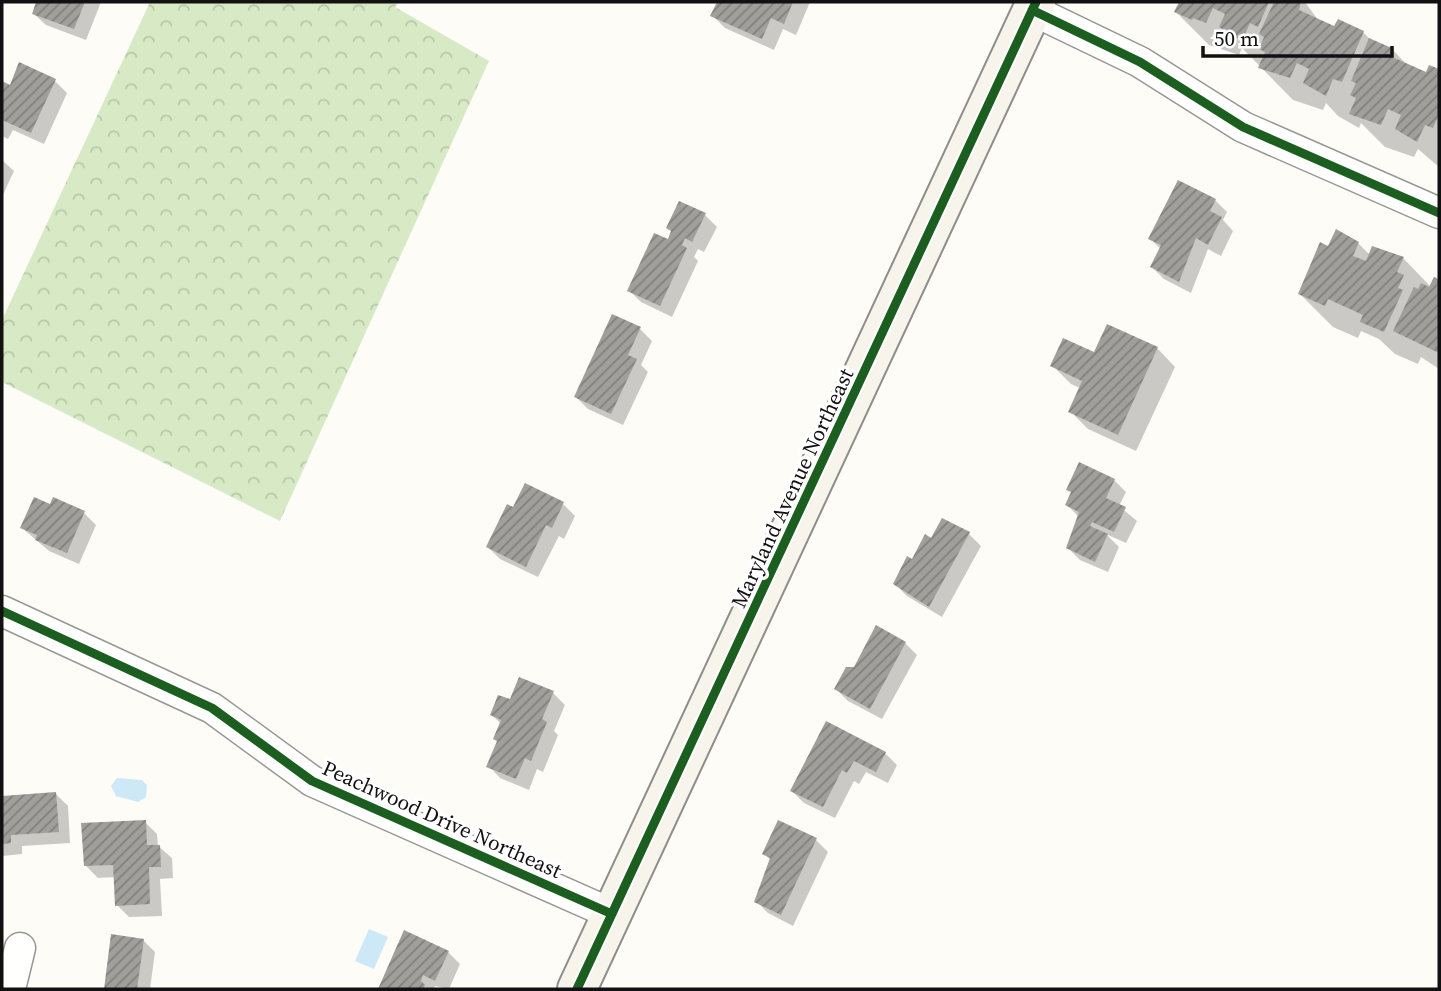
<svg xmlns="http://www.w3.org/2000/svg" width="1441" height="991" viewBox="0 0 1441 991" font-family="'Source Serif 4',serif">
  <style>
    .forest { fill: url(#forest-crowns) }
    .water { fill: #cde8f7 }
    .shadow { fill: #0003 }
    .building { fill: url(#building-hatch) }
    .lines { fill: none; stroke-linecap: round; stroke-linejoin: round }
    .street-casing { stroke: #979795; stroke-width: 33 }
    .secondary-casing { stroke: #8e8d8b; stroke-width: 42 }
    .street { stroke: #fffffe; stroke-width: 30 }
    .secondary { stroke: #f6f4eb; stroke-width: 38 }
    .cycleway-casing { stroke: #fff; stroke-width: 13 }
    .cycleway { stroke: #1b5e20; stroke-width: 9 }
    .labels { text-anchor: middle; dominant-baseline: central; stroke-width: 7; stroke-linejoin: round; paint-order: stroke }
    .street-label { font-size: 21px; fill: #111; stroke: #fff }
  </style>
  <defs>
    <pattern id="forest-crowns" width="20" height="18" patternUnits="userSpaceOnUse" patternTransform="scale(1.75)"><rect width="20" height="18" fill="#d8eac5"/><path d="M2 6a3 3 0 1 1 6 0M12 15a3 3 0 1 1 6 0" fill="none" stroke="#b8c8a8"/></pattern>
    <pattern id="building-hatch" width="6" height="6" patternUnits="userSpaceOnUse" patternTransform="scale(1.75)"><rect width="6" height="6" fill="#a19f9c"/><path d="M-1 1l2-2M0 6l6-6M5 7l2-2" fill="none" stroke="#82807e"/></pattern>
  </defs>
  <rect width="100%" height="100%" fill="#fdfcf7"/>
  <path class="forest" d="M 150,2 L 399,2 L 395,7 L 489,61 L 280,521 L 2,382 L 2,320 Z"/>
  <path class="water" d="M 117,778 L 142,780 L 147,785 L 146,797 L 138,802 L 116,796 L 111,786 Z
    M 369,929 L 388,937 L 374,969 L 355,961 Z"/>
  <path class="shadow" d="M 38,2 L 101,2 L 86,40 L 46,25 L 34,14 Z
    M 719,2 L 810,2 L 796,35 L 783,29 L 774,50 L 725,28 L 713,16 Z
    M 1181,2 L 1305,2 L 1318,20 L 1335,28 L 1363,32 L 1373,42 L 1393,50 L 1408,66 L 1427,74 L 1430,67 L 1439,71 L 1439,167 L 1418,149 L 1414,157 L 1385,147 L 1361,123 L 1359,128 L 1338,116 L 1326,103 L 1323,110 L 1293,100 L 1242,48 L 1239,55 L 1209,45 L 1176,12 Z
    M 55,81 L 67,93 L 44,144 L 13,130 L 8,139 L 2,136 L 2,83 L 11,87 Z
    M 2,160 L 14,171 L 2,197 Z
    M 1215,200 L 1227,212 L 1223,220 L 1233,231 L 1221,256 L 1208,249 L 1191,293 L 1164,279 L 1152,267 L 1161,249 L 1150,239 Z
    M 705,215 L 717,227 L 704,252 L 698,249 L 694,257 L 698,261 L 672,317 L 641,302 L 629,290 L 668,242 Z
    M 1358,243 L 1370,255 L 1403,258 L 1431,287 L 1435,279 L 1439,281 L 1439,369 L 1421,357 L 1418,364 L 1395,354 L 1379,339 L 1361,331 L 1358,338 L 1333,327 L 1300,294 L 1329,248 Z
    M 613,316 L 640,329 L 652,341 L 641,365 L 648,372 L 623,425 L 588,409 L 576,397 Z
    M 1157,348 L 1175,367 L 1136,451 L 1088,429 L 1070,411 L 1080,388 L 1071,384 L 1053,366 Z
    M 1114,480 L 1126,492 L 1119,506 L 1137,521 L 1126,543 L 1106,534 L 1119,547 L 1108,572 L 1080,560 L 1068,548 L 1079,517 L 1067,505 L 1072,493 L 1068,489 Z
    M 563,504 L 575,516 L 564,539 L 559,536 L 538,577 L 500,559 L 488,547 L 514,509 Z
    M 51,506 L 84,513 L 96,525 L 79,564 L 49,551 L 22,528 Z
    M 942,520 L 969,534 L 981,546 L 942,617 L 907,596 L 895,584 L 932,540 Z
    M 905,643 L 917,655 L 882,719 L 848,701 L 836,689 L 855,668 Z
    M 553,693 L 565,705 L 554,731 L 558,735 L 543,772 L 537,769 L 529,790 L 500,778 L 489,766 L 499,743 L 501,724 L 492,715 L 511,702 Z
    M 827,723 L 885,753 L 897,765 L 888,783 L 866,772 L 859,784 L 854,781 L 835,818 L 804,803 L 792,791 Z
    M 56,794 L 68,806 L 70,843 L 22,846 L 22,854 L 2,856 L 2,797 Z
    M 145,822 L 157,834 L 158,846 L 172,858 L 173,878 L 160,879 L 162,916 L 129,917 L 117,905 L 115,877 L 98,878 L 85,865 Z
    M 816,840 L 828,852 L 793,926 L 768,913 L 756,901 L 771,860 L 764,854 Z
    M 405,933 L 448,952 L 460,964 L 449,989 L 435,986 L 434,989 L 380,989 Z
    M 113,936 L 143,940 L 155,952 L 150,989 L 106,989 Z"/>
  <path class="building" d="M 36,2 L 85,2 L 74,29 L 32,14 Z
    M 717,2 L 793,2 L 784,24 L 771,18 L 762,39 L 710,16 Z
    M 1179,2 L 1269,2 L 1258,27 L 1250,23 L 1242,41 L 1219,27 L 1225,14 L 1213,8 L 1206,23 L 1193,18 L 1192,20 L 1174,12 Z
    M 1274,2 L 1301,2 L 1299,10 L 1334,26 L 1338,19 L 1364,31 L 1342,82 L 1333,79 L 1326,96 L 1303,83 L 1309,69 L 1297,63 L 1290,78 L 1258,68 L 1265,52 L 1259,49 L 1264,37 L 1259,34 Z
    M 1369,38 L 1394,49 L 1390,56 L 1426,72 L 1429,65 L 1439,69 L 1439,114 L 1433,128 L 1425,125 L 1417,142 L 1395,129 L 1401,115 L 1388,109 L 1381,125 L 1349,114 L 1356,98 L 1350,95 L 1356,83 L 1351,81 Z
    M 19,62 L 56,79 L 31,133 L 2,120 L 2,81 L 10,85 Z
    M 1178,180 L 1216,199 L 1210,211 L 1222,217 L 1208,245 L 1196,238 L 1179,282 L 1150,267 L 1161,245 L 1148,239 Z
    M 679,201 L 706,213 L 692,242 L 685,238 L 682,245 L 687,248 L 660,306 L 627,291 L 654,233 L 668,239 L 671,231 L 666,228 Z
    M 1336,229 L 1359,242 L 1353,256 L 1366,261 L 1372,246 L 1404,257 L 1397,272 L 1404,275 L 1398,288 L 1403,290 L 1384,332 L 1360,322 L 1363,315 L 1328,299 L 1325,306 L 1298,294 L 1320,242 L 1328,246 Z
    M 1434,277 L 1439,279 L 1439,353 L 1393,331 L 1414,287 L 1418,289 L 1421,283 L 1429,287 Z
    M 612,314 L 641,327 L 628,355 L 637,359 L 611,414 L 574,397 Z
    M 1107,324 L 1158,347 L 1118,435 L 1068,412 L 1082,381 L 1050,366 L 1063,338 L 1094,352 Z
    M 1079,462 L 1115,479 L 1106,498 L 1126,507 L 1114,532 L 1092,522 L 1090,526 L 1108,534 L 1095,562 L 1066,548 L 1079,512 L 1065,505 L 1071,492 L 1066,490 Z
    M 525,483 L 564,502 L 552,528 L 546,525 L 526,567 L 486,547 L 507,504 L 513,507 Z
    M 34,497 L 50,504 L 53,497 L 85,511 L 67,553 L 35,540 L 37,535 L 20,528 Z
    M 942,518 L 970,532 L 929,607 L 893,584 L 907,556 L 912,559 L 925,534 L 931,538 Z
    M 876,625 L 906,642 L 870,709 L 834,689 L 846,667 L 854,667 Z
    M 519,677 L 554,691 L 542,719 L 547,722 L 531,761 L 525,758 L 516,779 L 486,767 L 497,741 L 493,739 L 501,720 L 490,715 L 498,695 L 510,699 Z
    M 826,721 L 886,752 L 876,772 L 854,761 L 847,773 L 842,770 L 823,807 L 790,791 Z
    M 56,792 L 59,832 L 11,835 L 11,843 L 2,844 L 2,796 Z
    M 146,820 L 147,845 L 160,845 L 161,867 L 149,867 L 150,904 L 115,906 L 113,865 L 84,866 L 81,823 Z
    M 778,820 L 817,838 L 781,915 L 754,902 L 770,858 L 762,854 Z
    M 404,930 L 449,951 L 435,981 L 423,975 L 421,981 L 425,985 L 423,989 L 378,989 Z
    M 111,934 L 144,939 L 137,989 L 104,989 Z"/>
  <g class="lines">
    <g class="street-casing">
      <path id="street" d="M 1032,10 L 1140,62 L 1243,127 L 1439,213
        M 2,611 L 212,708 L 312,781 L 612,914
        M 10,989 L 20,948"/>
    </g>
    <g class="secondary-casing">
      <path id="secondary" d="M 577,989 L 1036,2"/>
    </g>
    <use href="#street" class="street"/>
    <use href="#secondary" class="secondary"/>
    <g class="cycleway-casing">
      <path id="cycleway" d="M 1032,10 L 1140,62 L 1243,127 L 1439,213
        M 2,611 L 212,708 L 312,781 L 612,914
        M 577,989 L 1036,2"/>
    </g>
    <use href="#cycleway" class="cycleway"/>
  </g>
  <g class="labels">
    <g class="street-label">
      <text transform="translate(792 488) rotate(-65)">Maryland Avenue Northeast</text>
      <text transform="translate(442 819) rotate(24)">Peachwood Drive Northeast</text>
    </g>
  </g>
  <rect width="1441" height="991" fill="none" stroke="#111111" stroke-width="7"/>
  <path d="M1203 46v10h189v-10" fill="none" stroke="#111111" stroke-width="3.5"/>
  <text x="1214" y="46" font-size="21" fill="#111111" stroke="#ffffff" stroke-width="5" paint-order="stroke">50 m</text>
</svg>
